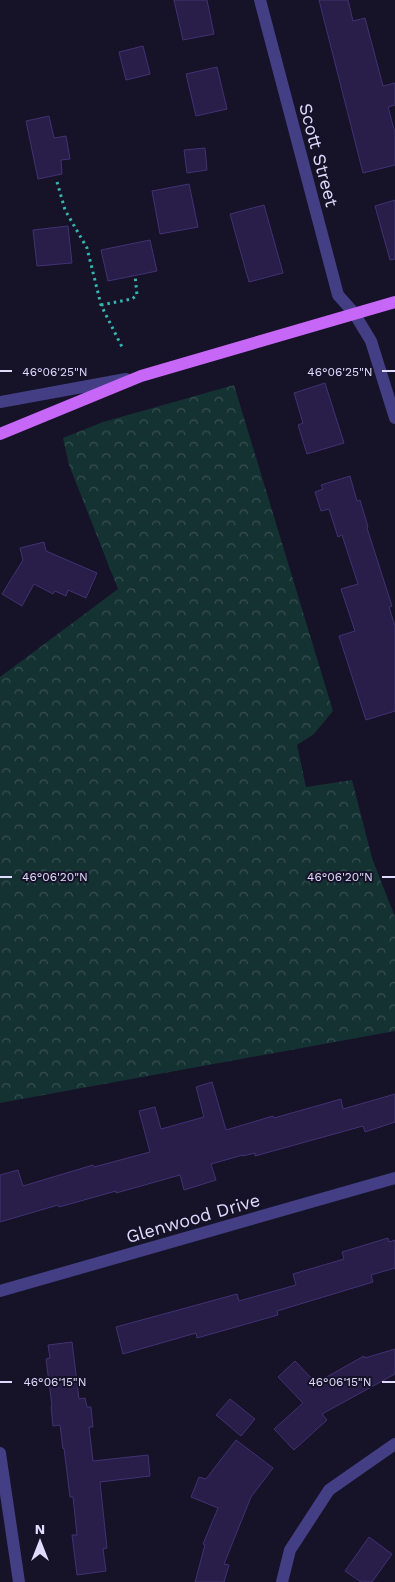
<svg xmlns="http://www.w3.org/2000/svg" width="395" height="1582" viewBox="0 0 395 1582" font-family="'Work Sans',sans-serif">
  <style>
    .forest { fill: url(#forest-crowns) }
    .building { fill: #281e49; stroke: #413273 }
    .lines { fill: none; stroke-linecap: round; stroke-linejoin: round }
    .path { stroke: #36b6b2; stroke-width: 3; stroke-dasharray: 2.5 4; stroke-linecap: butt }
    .minor { stroke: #443f85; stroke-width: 12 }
    .tertiary { stroke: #443f85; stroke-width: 12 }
    .primary { stroke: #c767f8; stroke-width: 12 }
    .ticks { fill: none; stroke: #e0dbfd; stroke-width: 2 }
    .labels { text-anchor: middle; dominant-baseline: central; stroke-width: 4; stroke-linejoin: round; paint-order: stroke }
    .street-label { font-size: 18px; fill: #e0dbfd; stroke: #161228 }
    .ticks-label { font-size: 12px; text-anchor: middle; fill: #e0dbfd; stroke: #161228; stroke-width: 4; stroke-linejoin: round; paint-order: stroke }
  </style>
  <defs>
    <pattern id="forest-crowns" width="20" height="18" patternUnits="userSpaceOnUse" patternTransform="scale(1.25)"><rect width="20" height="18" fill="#153232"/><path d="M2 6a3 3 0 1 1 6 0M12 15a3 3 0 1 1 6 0" fill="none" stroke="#374f51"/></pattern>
  </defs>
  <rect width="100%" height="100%" fill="#161228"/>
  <path class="forest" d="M 234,385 L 333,711 L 314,734 L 297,745 L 306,787 L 352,780 L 372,858 L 395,917 L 395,1031 L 0,1103 L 0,677 L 118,589 L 69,465 L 63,438 L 103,422 Z"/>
  <path class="building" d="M 174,0 L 207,0 L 214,34 L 183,40 Z
    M 319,0 L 348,0 L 353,21 L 365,18 L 383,86 L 395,83 L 395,105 L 388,107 L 395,133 L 395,165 L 363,173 Z
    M 143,46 L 150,74 L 126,80 L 119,52 Z
    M 217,67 L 227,109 L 196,116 L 186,74 Z
    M 49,116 L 54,138 L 66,136 L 70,159 L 61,160 L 62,174 L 38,179 L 26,121 Z
    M 205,148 L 207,170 L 187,173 L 184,150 Z
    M 189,184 L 198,227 L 160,234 L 152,191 Z
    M 395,200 L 395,259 L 390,260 L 375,206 Z
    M 264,205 L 283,273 L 249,282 L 230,214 Z
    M 68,226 L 72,263 L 37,266 L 33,230 Z
    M 150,240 L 157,271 L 108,281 L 101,250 Z
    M 325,383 L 344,443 L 307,454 L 298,425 L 303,423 L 294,393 Z
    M 350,476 L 357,501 L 360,500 L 368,527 L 367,528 L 392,606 L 389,607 L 395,626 L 395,711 L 366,720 L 339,636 L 355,631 L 341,589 L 358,584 L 342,535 L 338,537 L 329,509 L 321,511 L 315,492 L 323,489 L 321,485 Z
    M 44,542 L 46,551 L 97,573 L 86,598 L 68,590 L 66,596 L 55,591 L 53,594 L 34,584 L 22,606 L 2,594 L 23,560 L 20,548 Z
    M 212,1082 L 226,1130 L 273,1116 L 274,1118 L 341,1099 L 343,1109 L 395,1094 L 395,1122 L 365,1132 L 363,1126 L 255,1156 L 255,1153 L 243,1156 L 243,1155 L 211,1164 L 216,1180 L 184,1190 L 180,1175 L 116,1193 L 116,1191 L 59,1207 L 58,1205 L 0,1222 L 0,1175 L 18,1170 L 23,1186 L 93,1165 L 94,1167 L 150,1152 L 139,1111 L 155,1107 L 161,1129 L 204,1117 L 196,1087 Z
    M 388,1238 L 389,1242 L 395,1240 L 395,1268 L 371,1275 L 373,1282 L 277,1311 L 278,1315 L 197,1338 L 196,1333 L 123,1354 L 116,1327 L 237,1294 L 239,1301 L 296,1285 L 293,1274 L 344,1259 L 342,1252 Z
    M 72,1342 L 79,1399 L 85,1398 L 87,1407 L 91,1407 L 93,1427 L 89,1427 L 93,1461 L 148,1455 L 150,1476 L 100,1482 L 107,1548 L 103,1549 L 106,1571 L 77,1575 L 72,1535 L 77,1535 L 73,1497 L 70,1497 L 64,1448 L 63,1449 L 60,1425 L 53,1426 L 51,1406 L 52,1406 L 46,1359 L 50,1358 L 48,1345 Z
    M 395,1349 L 395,1374 L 322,1414 L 327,1420 L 294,1450 L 274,1429 L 303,1403 L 278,1377 L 295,1361 L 316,1383 L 364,1356 L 365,1358 Z
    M 230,1399 L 255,1419 L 241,1436 L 216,1415 Z
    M 236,1440 L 273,1468 L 251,1497 L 224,1564 L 229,1565 L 224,1582 L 195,1582 L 205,1545 L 203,1544 L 218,1508 L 191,1497 L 199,1477 L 206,1479 Z
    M 369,1537 L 392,1554 L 372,1582 L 361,1582 L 345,1571 Z"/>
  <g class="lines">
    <path class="path" d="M 57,182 L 65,210 L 87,248 L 101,305 L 123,349
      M 101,305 L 132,299 L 137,295 L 135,275"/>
    <path class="minor" d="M 260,0 L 338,295 L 354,313 L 371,341 L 395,418
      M 0,1291 L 395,1178
      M 0,1453 L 19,1582
      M 282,1582 L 290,1550 L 329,1490 L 395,1444"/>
    <path class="tertiary" d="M 0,402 L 126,379"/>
    <path class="primary" d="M 0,434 L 141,376 L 395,302"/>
  </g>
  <path class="ticks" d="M 0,371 L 12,371M 382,371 L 395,371M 0,877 L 12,877M 382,877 L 395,877M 0,1382 L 12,1382M 382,1382 L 395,1382"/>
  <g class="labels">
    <g class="street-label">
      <text transform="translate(319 155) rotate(75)">Scott Street</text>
      <text transform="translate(193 1218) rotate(-16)">Glenwood Drive</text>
    </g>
  </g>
  <g class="ticks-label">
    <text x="55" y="376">46°06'25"N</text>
    <text x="340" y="376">46°06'25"N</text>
    <text x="55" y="881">46°06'20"N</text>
    <text x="340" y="881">46°06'20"N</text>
    <text x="55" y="1386">46°06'15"N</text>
    <text x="340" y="1386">46°06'15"N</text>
  </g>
  <g transform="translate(40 1542)" stroke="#161228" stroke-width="4" paint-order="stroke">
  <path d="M0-4L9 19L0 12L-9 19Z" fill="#e0dbfd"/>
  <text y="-8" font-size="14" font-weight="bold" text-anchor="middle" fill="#e0dbfd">N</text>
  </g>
</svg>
